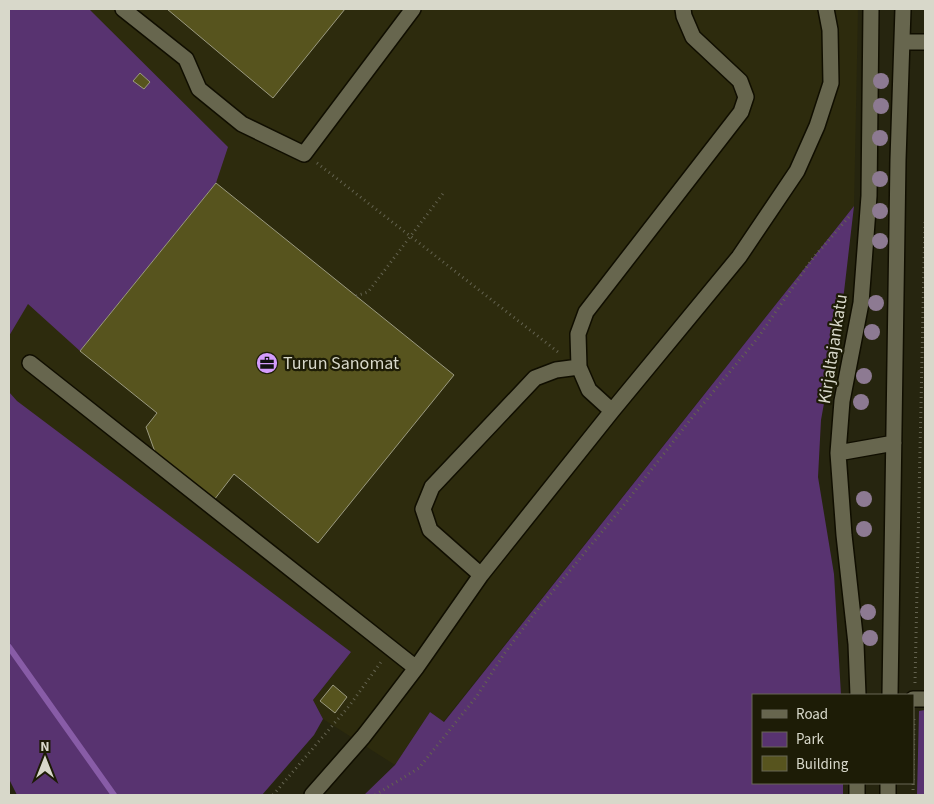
<svg xmlns="http://www.w3.org/2000/svg" width="934" height="804" viewBox="0 0 934 804" font-family="'Source Sans 3',sans-serif">
  <style>
    .built { fill: #2d2b0d }
    .green { fill: #583370 }
    .lines { fill: none; stroke-linecap: round; stroke-linejoin: round }
    .stream { stroke: #885ca7; stroke-width: 6 }
    .building { fill: #57541e; stroke: #9b9a80 }
    .minor-casing { stroke: #100e00; stroke-width: 18 }
    .path { stroke: #646350; stroke-width: 3; stroke-dasharray: 1 4; stroke-linecap: butt }
    .minor { stroke: #67664e; stroke-width: 15 }
    .tree { fill: #8d7a92 }
    .labels { text-anchor: middle; dominant-baseline: central; stroke-width: 4.5; stroke-linejoin: round; paint-order: stroke }
    .street-label { font-size: 18px; fill: #d8d8ca; stroke: #1d1c06 }
    .poi-label { font-size: 18px; fill: #d8d8ca; stroke: #1d1c06; text-anchor: start }
  </style>
  <rect width="100%" height="100%" fill="#26250f"/>
  <path class="built" d="M 9,9 L 858,9 L 854,206 L 443,722 L 430,712 L 395,765 L 323,719 L 313,700 L 351,652 L 9,400 Z"/>
  <path class="green" d="M 11,9 L 89,9 L 228,147 L 216,183 L 80,351 L 28,304 L 9,336 L 9,11 Z
    M 854,206 L 844,292 L 821,420 L 818,477 L 834,574 L 841,695 L 753,695 L 753,783 L 843,783 L 843,795 L 364,795 L 395,765 L 430,712 L 444,722 Z
    M 9,392 L 17,401 L 351,652 L 313,700 L 323,719 L 314,735 L 262,795 L 17,795 L 9,779 Z
    M 925,710 L 925,795 L 917,795 L 919,711 Z"/>
  <g class="lines">
    <path class="stream" d="M 9,647 L 114,795"/>
  </g>
  <path class="building" d="M 167,9 L 345,9 L 273,98 Z
    M 140,73 L 150,82 L 144,89 L 133,81 Z
    M 216,183 L 454,375 L 318,543 L 234,474 L 214,500 L 155,452 L 146,427 L 157,413 L 80,351 Z
    M 333,685 L 347,697 L 335,713 L 320,701 Z"/>
  <g class="lines">
    <g class="minor-casing">
      <path id="minor" d="M 123,9 L 186,59 L 199,89 L 242,124 L 304,154 L 413,9
        M 902,42 L 925,42
        M 30,363 L 416,668
        M 612,411 L 589,390 L 579,367 L 578,334 L 586,312 L 741,112 L 746,97 L 740,81 L 693,37 L 684,16 L 683,9
        M 838,453 L 894,443
        M 481,575 L 430,530 L 423,509 L 432,487 L 535,378 L 556,370 L 579,367
        M 858,695 L 856,644 L 844,535 L 838,453 L 842,401 L 861,303 L 869,196 L 871,9
        M 890,695 L 898,160 L 903,9
        M 913,699 L 925,699
        M 312,795 L 363,737 L 384,710 L 416,668 L 481,575 L 612,411 L 739,257 L 797,171 L 817,126 L 831,83 L 830,30 L 826,9
        M 857,795 L 857,783
        M 888,795 L 888,783"/>
    </g>
    <path class="path" d="M 317,163 L 558,352
      M 356,296 L 368,292 L 445,191
      M 915,683 L 925,219
      M 273,795 L 350,705 L 381,662
      M 375,795 L 419,768 L 477,696 L 504,654 L 534,614 L 620,510 L 694,415 L 757,339 L 813,258 L 849,217
      M 913,795 L 914,717"/>
    <use href="#minor" class="minor"/>
  </g>
  <g class="tree">
    <circle cx="881" cy="81" r="8"/>
    <circle cx="881" cy="106" r="8"/>
    <circle cx="880" cy="138" r="8"/>
    <circle cx="880" cy="179" r="8"/>
    <circle cx="880" cy="211" r="8"/>
    <circle cx="880" cy="241" r="8"/>
    <circle cx="876" cy="303" r="8"/>
    <circle cx="872" cy="332" r="8"/>
    <circle cx="864" cy="376" r="8"/>
    <circle cx="861" cy="402" r="8"/>
    <circle cx="864" cy="499" r="8"/>
    <circle cx="864" cy="529" r="8"/>
    <circle cx="868" cy="612" r="8"/>
    <circle cx="870" cy="638" r="8"/>
  </g>
  <defs>
    <g id="office-disc" transform="scale(1.125)"><circle r="9.5" fill="#d49cfc" stroke="#1d1c06"/><path d="M-6-3h4V-5.5h4V-3h4V5H-6ZM-1-4.5V-3h2v-1.5ZM-6 0V1H6V0Z" fill="#111"/></g>
  </defs>
  <g fill-rule="evenodd">
    <use href="#office-disc" x="267" y="363"/>
  </g>
  <g class="labels">
    <g class="street-label">
      <text transform="translate(833 349) rotate(-81)">Kirjaltajankatu</text>
    </g>
    <g class="poi-label">
      <text x="283" y="363">Turun Sanomat</text>
    </g>
  </g>
  <rect width="934" height="804" fill="none" stroke="#d8d8ca" stroke-width="20"/>
  <rect x="752" y="694" width="162" height="90" fill="#1d1c06" stroke="#686754"/>
  <rect x="762" y="710" width="25" height="8" fill="#67664e" stroke="#686754"/>
  <text x="796" y="719" font-size="15" fill="#d8d8ca">Road</text>
  <rect x="762" y="732" width="25" height="15" fill="#583370" stroke="#686754"/>
  <text x="796" y="744" font-size="15" fill="#d8d8ca">Park</text>
  <rect x="762" y="756" width="25" height="15" fill="#57541e" stroke="#686754"/>
  <text x="796" y="769" font-size="15" fill="#d8d8ca">Building</text>
  <g transform="translate(45 759)" stroke="#1d1c06" stroke-width="4" paint-order="stroke">
  <path d="M0-4L9 19L0 12L-9 19Z" fill="#d8d8ca"/>
  <text y="-8" font-size="14" font-weight="bold" text-anchor="middle" fill="#d8d8ca">N</text>
  </g>
</svg>
